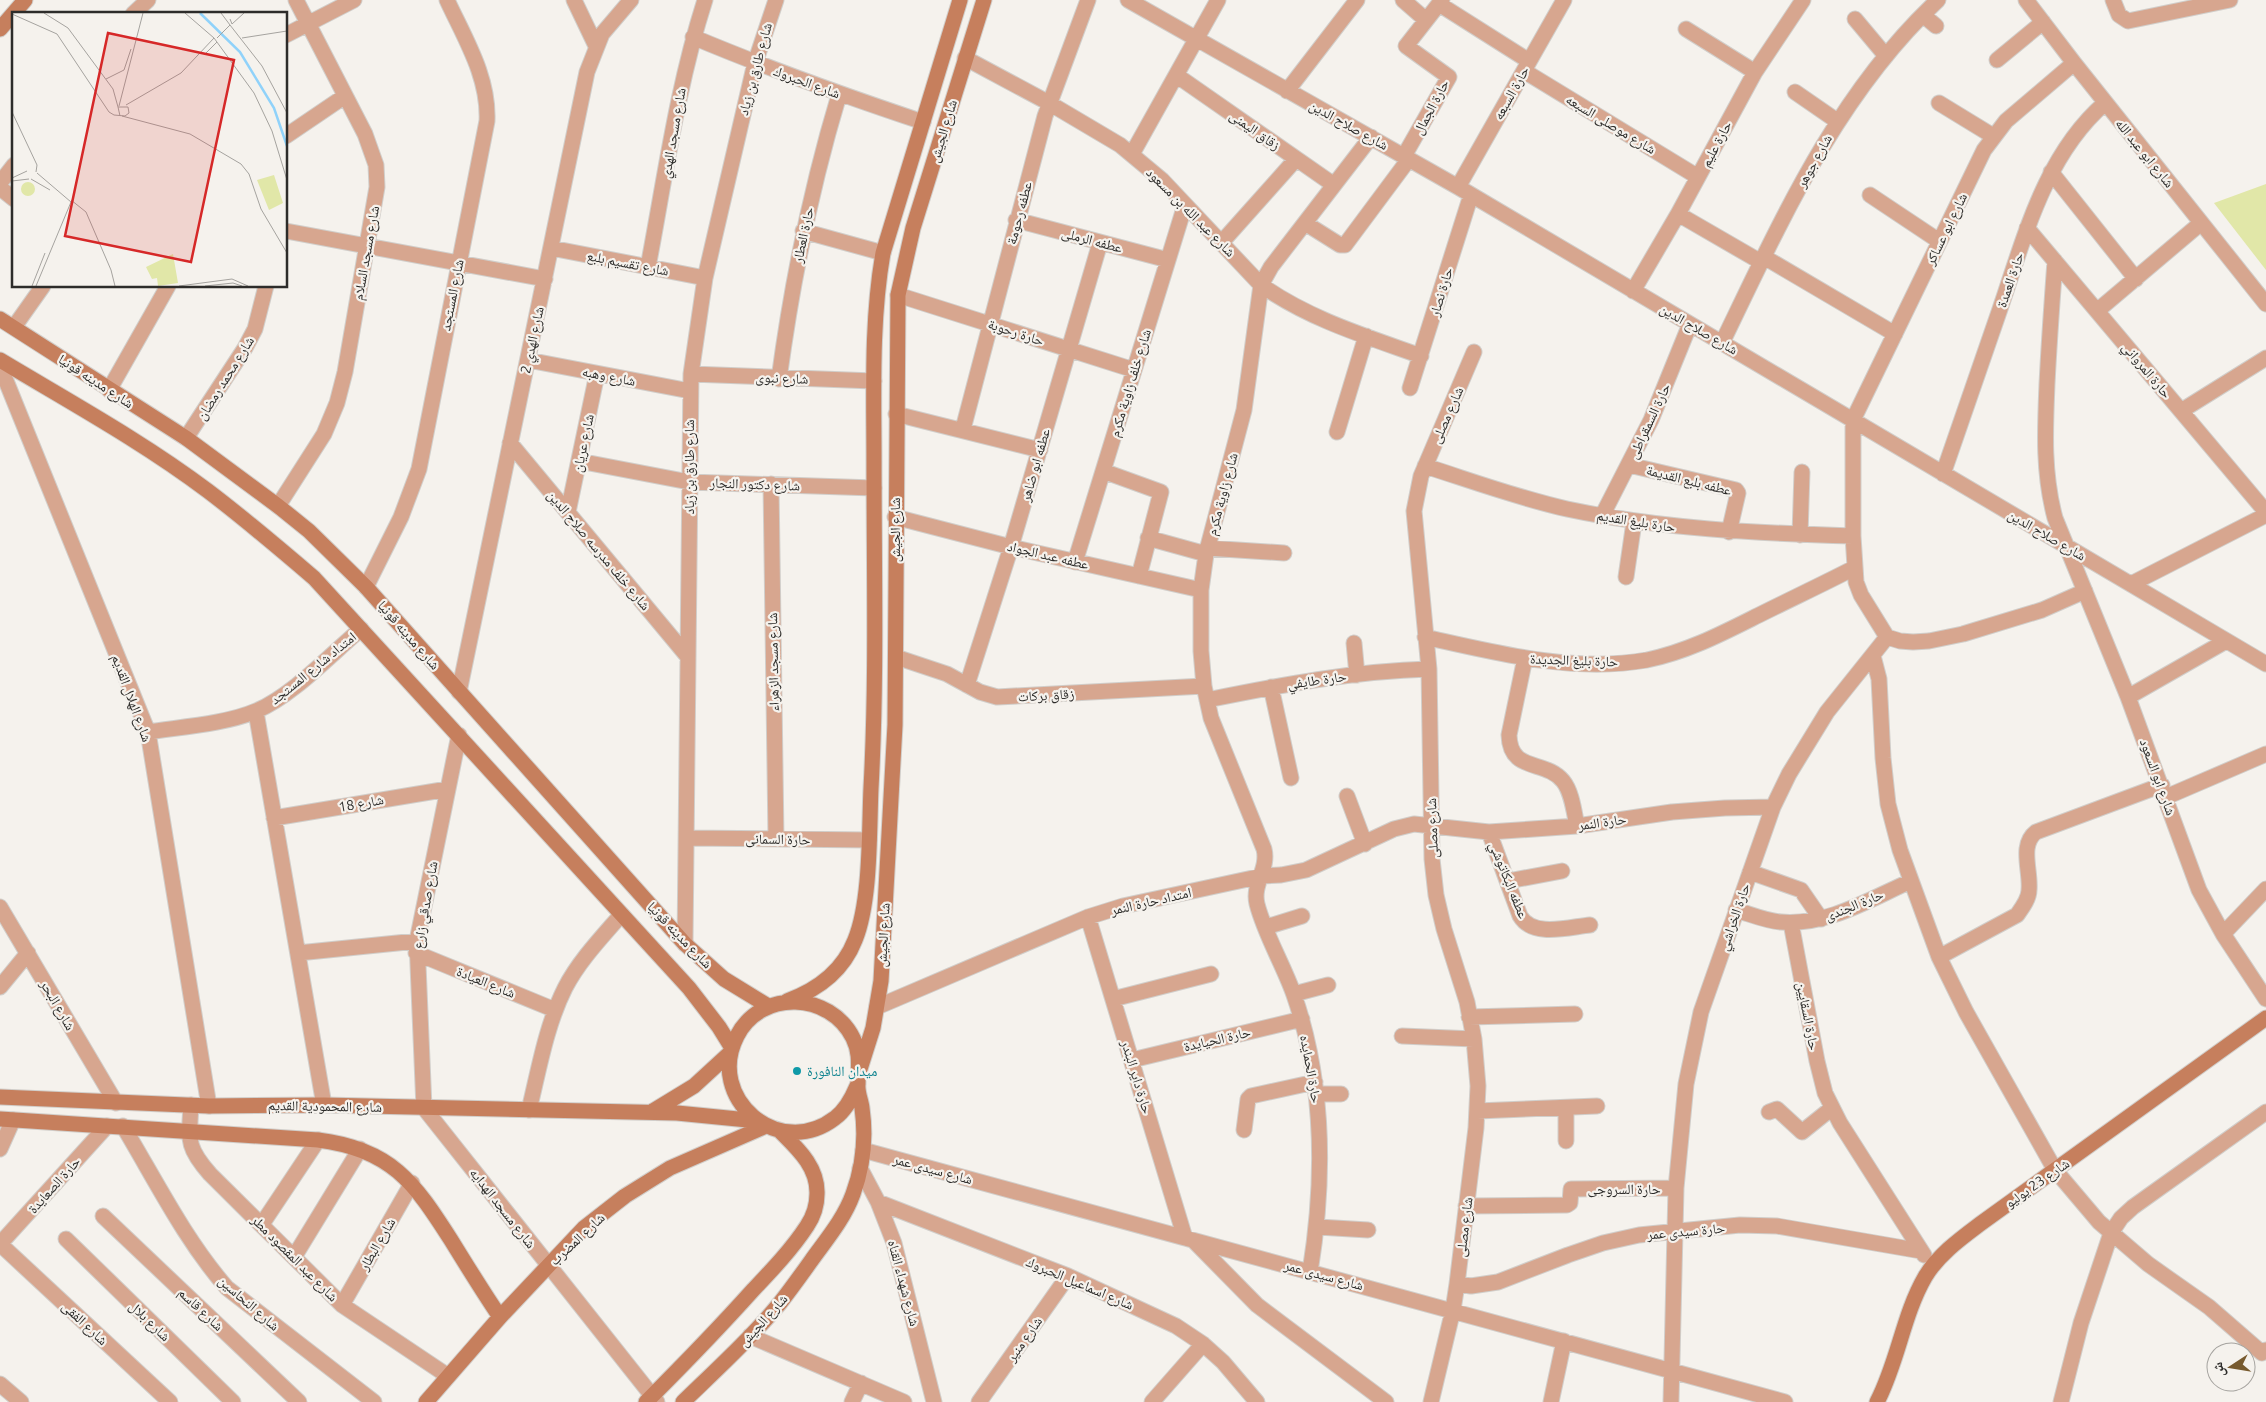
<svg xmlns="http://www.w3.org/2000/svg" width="2266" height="1402" viewBox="0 0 2266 1402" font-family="Ubuntu,'Noto Naskh Arabic',sans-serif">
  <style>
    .green { fill: #e1e7a8 }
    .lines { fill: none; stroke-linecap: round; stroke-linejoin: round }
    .street-casing { stroke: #d1ceca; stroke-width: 17 }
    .secondary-casing { stroke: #d1ceca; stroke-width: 17 }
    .street { stroke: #d7a68f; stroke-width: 15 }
    .secondary { stroke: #c67f5d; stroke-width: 15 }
    .culture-dot { fill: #0f9aa8; stroke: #f5f2ed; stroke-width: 2 }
    .labels { text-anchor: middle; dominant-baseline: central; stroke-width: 4.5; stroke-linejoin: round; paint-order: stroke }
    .street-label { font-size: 14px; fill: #2d2c2a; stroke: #f5f2ed }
    .culture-label { font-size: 14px; fill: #0d838f; stroke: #f5f2ed; text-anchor: start }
    .inset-river { fill: none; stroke: #90d2fa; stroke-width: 2.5 }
    .inset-road { fill: none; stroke: #a5a39f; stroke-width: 1 }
    .view { fill: #d62828; fill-opacity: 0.15; stroke: #d62828; stroke-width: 2.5 }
    .inset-edge { fill: none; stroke: #2d2c2a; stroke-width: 2.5 }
  </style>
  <rect width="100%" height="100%" fill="#f5f2ed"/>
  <path class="green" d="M 2266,184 L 2266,270 L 2214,203 Z"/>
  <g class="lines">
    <g class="street-casing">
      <path id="street" d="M 574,0 L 596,46
        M 1128,0 L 1458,187 L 2266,664
        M 1403,0 L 1426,20
        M 2026,0 L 2074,63 L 2266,304
        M 2113,0 L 2119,15 L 2128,21 L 2230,0
        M 1439,4 L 1529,61
        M 133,14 L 148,0
        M 1923,15 L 1936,26
        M 1855,19 L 1886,56
        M 1686,29 L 1755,72
        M 286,35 L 354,0
        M 693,37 C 769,69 845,96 923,122
        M 965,58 L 1049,103 L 1120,145 L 1162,180 L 1261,285 C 1309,319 1365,336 1421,356
        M 1997,60 L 2043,22
        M 2074,63 L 2006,121 L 1984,150 L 1853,420 L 1853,536 L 1856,582 L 1861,595 L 1887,637 L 1900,641 L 1913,642 L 1929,641 L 1963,634 L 2042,610 L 2085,591
        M 1524,71 L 1698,177
        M 1176,75 L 1334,185
        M 1287,91 L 1357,0
        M 1795,92 L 1837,121
        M 1939,103 L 1993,136
        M 286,136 L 345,96
        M 1132,154 L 1218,0
        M 1404,156 L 1449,77 L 1406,46 L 1442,0
        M 2051,172 L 2136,279
        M 0,183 L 14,165
        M 1458,187 L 1564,0
        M 0,188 L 14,199
        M 1870,195 L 1939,241
        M 1678,214 L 1761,262
        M 1016,220 L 1168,260
        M 1305,223 L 1340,245 L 1345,245 L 1409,159
        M 2027,228 L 2266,512
        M 286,231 L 545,279
        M 803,231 L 883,253
        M 1222,242 L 1296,159
        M 551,248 L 705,278
        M 1764,257 L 1895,334
        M 2055,261 C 2052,302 2049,343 2047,384 C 2045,431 2043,473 2055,518 L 2128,697 L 2199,890 L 2223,934 L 2266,999
        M 648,267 C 665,178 677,87 705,0
        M 1633,291 L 1678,214 L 1755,72 L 1803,0
        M 898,295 L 1134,370
        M 2097,311 L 2201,223
        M 14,327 L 43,286
        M 1722,343 C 1781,221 1837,94 1938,0
        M 528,360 L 690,391
        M 0,366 L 148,732 L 209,1106
        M 691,374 L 874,381
        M 779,379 C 792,282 811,188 839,95
        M 1410,388 L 1471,195
        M 109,390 L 168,286
        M 2181,411 L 2266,358
        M 896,414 L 1040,450
        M 963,429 L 1045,116 L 1088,0
        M 1337,432 L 1366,336
        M 186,438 L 245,348 L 255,329 L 266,286
        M 510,443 L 688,657
        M 579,461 L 689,482 L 874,488
        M 1629,465 L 1736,490 L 1738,493 L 1729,532
        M 1425,466 C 1472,481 1518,498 1567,509 C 1661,529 1756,533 1853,536
        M 1103,471 L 1161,492 L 1139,576
        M 1943,474 C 1962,419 1981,364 2000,309 C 2025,236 2045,155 2105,103
        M 771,484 L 776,839
        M 278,506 L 324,434 L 337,403 L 345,372 L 377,187 L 376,165 L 365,134 L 296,0
        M 568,512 L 597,374
        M 1602,516 L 1651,420 L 1690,324
        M 895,517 L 1011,547 L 1201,590
        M 1800,535 L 1802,472
        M 1148,538 L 1206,554
        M 1207,548 L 1284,553
        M 1075,562 L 1185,205
        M 1626,577 L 1634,522
        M 2131,584 L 2266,515
        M 366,587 L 401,517 L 419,469 L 487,121 C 489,77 465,39 447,0
        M 1425,637 C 1497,653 1573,673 1647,660 C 1687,652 1723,633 1759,615 C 1791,599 1823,584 1854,568
        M 1354,643 L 1357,675
        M 1873,656 L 1879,679 L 1883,758 L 1888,804 L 1900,850 L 1939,957 L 1966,1012 L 2055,1170 L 2099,1222 L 2148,1264 L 2209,1307 L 2262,1353 L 2266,1350
        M 896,657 L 947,674 L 980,692 L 997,697 L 1204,686
        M 1525,658 L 1509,735 C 1510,773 1545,759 1563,781 C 1572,792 1574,812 1577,826
        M 967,685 L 1011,547 L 1100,243
        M 1271,687 L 1291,778
        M 459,692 L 587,72 L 602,34 L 631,0
        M 2128,697 L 2226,641
        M 1207,700 C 1281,685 1354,671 1429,669
        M 256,712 L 324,1105
        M 148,732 C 180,727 226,724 256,711 C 292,696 330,655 361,629
        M 459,735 L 417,941 L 424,1108 L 657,1402
        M 1347,796 L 1365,844
        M 2166,797 L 2266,754
        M 274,818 L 448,789
        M 1489,832 L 1520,916 C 1533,938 1569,927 1590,925
        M 687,838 L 869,840
        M 1750,872 L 1801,890 L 1821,919
        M 1508,881 L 1562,871
        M 0,907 L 116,1103
        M 1736,910 C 1750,914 1766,921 1781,922 C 1827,926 1870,899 1911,881
        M 1088,917 L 1185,1238
        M 1791,923 L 1817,1061 L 1825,1093 L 1840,1123 L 1924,1255
        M 1266,927 L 1302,916
        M 2223,934 L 2266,889
        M 685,944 L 691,374 L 705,278 L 755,63 L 776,0
        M 298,953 L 417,941
        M 416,953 L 555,1010
        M 1939,957 L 2017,915 C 2022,908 2029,899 2029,890 C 2031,871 2019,845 2036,832 L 2162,785
        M 0,987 L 28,953
        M 1294,994 L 1328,985
        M 1113,999 L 1211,974
        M 877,1007 L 1088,917 L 1123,906 L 1262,876 L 1281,875 L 1306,870 L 1394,829 L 1414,824 L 1489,832 L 1577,826 L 1672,812 L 1725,808 L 1773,807
        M 1469,1017 L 1575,1014
        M 1402,1036 L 1474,1039
        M 1132,1060 L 1302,1019
        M 1317,1094 L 1341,1094
        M 191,1105 C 189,1140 186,1147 210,1174 L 342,1305 L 448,1376
        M 1566,1108 L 1566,1141
        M 529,1110 C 539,1069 546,1026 565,988 C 579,961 601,938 621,915
        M 1477,1111 L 1597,1106
        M 1769,1112 L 1777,1109 L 1802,1132 L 1832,1108
        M 123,1126 C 156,1181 185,1240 227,1288 L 374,1402
        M 1244,1130 L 1248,1099 L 1251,1096 L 1315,1082
        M 0,1149 L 13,1120
        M 863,1150 L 1785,1402
        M 860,1168 L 878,1202 L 894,1243 L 934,1402
        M 878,1202 L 1068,1276 L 1176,1326 L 1203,1344 L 1223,1362 L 1257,1402
        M 1466,1206 L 1567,1205 L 1570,1203 L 1571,1189 L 1676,1188
        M 103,1216 L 299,1402
        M 262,1224 L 318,1140
        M 1318,1227 L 1368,1230
        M 66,1239 L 233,1402
        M 1194,1241 L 1257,1305 L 1386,1402
        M 0,1244 L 170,1402
        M 0,1244 L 107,1126
        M 294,1257 L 360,1149
        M 1310,1272 C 1325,1179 1325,1085 1294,995 C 1283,964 1265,935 1257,904 C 1252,884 1269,869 1264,849 L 1211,718 L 1204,686 L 1201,651 L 1201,590 L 1206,554 L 1244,410 L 1261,285 L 1271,267 L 1371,137
        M 1457,1284 L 1471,1286 L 1498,1282 L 1568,1255 L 1603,1243 L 1639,1235 L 1740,1225 L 1777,1226 L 1921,1251
        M 342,1305 L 412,1183
        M 750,1336 L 904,1402
        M 0,1384 L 21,1402
        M 852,1402 L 861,1383
        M 979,1402 L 1068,1276
        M 1152,1402 L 1203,1344
        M 1431,1402 L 1453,1310 L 1457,1284 L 1476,1128 L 1478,1086 L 1474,1039 L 1467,1002 L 1444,929 L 1436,895 L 1432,859 L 1429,669 L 1414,511 L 1421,476 L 1474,352
        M 1551,1402 L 1564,1341
        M 1671,1402 L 1676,1188 L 1686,1084 L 1701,1012 L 1773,807 L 1789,774 L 1827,712 L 1887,637
        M 2061,1402 L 2081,1323 L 2111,1233 L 2121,1218 L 2133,1207 L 2266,1112"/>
    </g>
    <g class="secondary-casing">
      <path id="secondary" d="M 0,29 L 25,0
        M 0,319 L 186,438 L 278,506 L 309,531 L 366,587 L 685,944 L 724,979 L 768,1006
        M 0,360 C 70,402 143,442 208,491 C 245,519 279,548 314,578 L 689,988 L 719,1027 L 732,1048
        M 787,1001 C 817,990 843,971 855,940 C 871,901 869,831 871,788 C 877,679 874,570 874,461 C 874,392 871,322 883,253 L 960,0
        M 860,1069 L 873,1028 L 881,981 L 895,725 L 898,295 L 913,228 L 984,0
        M 0,1097 L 209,1106 L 324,1105 L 677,1113 L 758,1121
        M 653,1111 L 694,1086 L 731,1052
        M 0,1119 L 318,1140 C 391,1149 414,1182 451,1240 C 467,1266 483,1292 500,1317
        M 426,1402 L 500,1317 L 584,1228 L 625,1196 L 670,1168 L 766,1126
        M 646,1402 C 683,1365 718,1329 753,1290 C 772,1270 792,1249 807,1226 C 813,1217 817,1205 817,1194 C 818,1167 798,1149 780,1131
        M 683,1402 C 716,1370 751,1338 780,1303 C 791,1289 801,1275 811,1261 C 826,1240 844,1219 853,1194 C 863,1167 866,1136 862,1108 C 861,1100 857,1092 858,1084 C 858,1068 861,1054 853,1038 C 830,992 761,989 737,1036 C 705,1098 779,1161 835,1118 C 846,1110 852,1098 857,1086
        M 1877,1402 C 1898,1362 1903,1315 1925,1277 C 1938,1255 1960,1239 1980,1224 L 2266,1018"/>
    </g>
    <use href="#street" class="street"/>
    <use href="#secondary" class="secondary"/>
  </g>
  <circle class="culture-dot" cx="797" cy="1071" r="5"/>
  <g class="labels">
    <g class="street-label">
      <text transform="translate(755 69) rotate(-75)">شارع طارق بن زياد</text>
      <text transform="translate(807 82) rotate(20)">شارع الحبروك</text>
      <text transform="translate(1511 93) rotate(-61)">حارة السبعه</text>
      <text transform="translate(1431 107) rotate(-62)">حارة الجمال</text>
      <text transform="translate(1611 124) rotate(31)">شارع موصلى السبعه</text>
      <text transform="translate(1349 125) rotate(29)">شارع صلاح الدين</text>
      <text transform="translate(1255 130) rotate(35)">زقاق اليمنى</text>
      <text transform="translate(943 131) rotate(-73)">شارع الجيش</text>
      <text transform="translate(673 133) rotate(-80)">شارع مسجد الهدي</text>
      <text transform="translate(1716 144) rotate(-62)">حارة عليم</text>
      <text transform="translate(2145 153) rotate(51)">شارع ابو عبد الله</text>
      <text transform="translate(1814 161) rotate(-61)">شارع جوهر</text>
      <text transform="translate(1191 212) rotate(45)">شارع عبد الله بن مسعود</text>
      <text transform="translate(1019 213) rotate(-75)">عطفه رحومة</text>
      <text transform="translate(1946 229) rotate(-64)">شارع ابو عساكر</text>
      <text transform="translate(803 235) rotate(-78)">حارة العطار</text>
      <text transform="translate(1092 240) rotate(15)">عطفه الرملى</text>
      <text transform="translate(366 253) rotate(-80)">شارع مسجد السلام</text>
      <text transform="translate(628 263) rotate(11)">شارع تقسيم بلبع</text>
      <text transform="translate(2010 280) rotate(-71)">حارة العمدة</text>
      <text transform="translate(1441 292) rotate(-73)">حارة نصار</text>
      <text transform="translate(452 295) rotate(-79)">شارع المستجد</text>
      <text transform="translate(1699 329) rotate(30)">شارع صلاح الدين</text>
      <text transform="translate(1016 332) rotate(18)">حارة رحوبة</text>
      <text transform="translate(532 340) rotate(-78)">شارع الهدي 2</text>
      <text transform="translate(2147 370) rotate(50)">حارة المرواني</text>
      <text transform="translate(609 376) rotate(11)">شارع وهبه</text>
      <text transform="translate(225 378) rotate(-58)">شارع محمد رمضان</text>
      <text transform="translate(782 378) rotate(2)">شارع نبوى</text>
      <text transform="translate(96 381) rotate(33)">شارع مدينه قونيا</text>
      <text transform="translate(1130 383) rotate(-73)">شارع خلف زاوية مكرم</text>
      <text transform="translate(1447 415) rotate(-66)">شارع مصلى</text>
      <text transform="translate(1649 421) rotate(-65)">حارة السمقراطى</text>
      <text transform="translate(583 443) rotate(-78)">شارع عريان</text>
      <text transform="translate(1035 465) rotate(-74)">عطفه ابو ضاهر</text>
      <text transform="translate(689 467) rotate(-90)">شارع طارق بن زياد</text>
      <text transform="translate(1689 480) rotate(14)">عطفه بلبع القديمة</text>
      <text transform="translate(755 484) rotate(2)">شارع دكتور النجار</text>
      <text transform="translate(1222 494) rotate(-75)">شارع زاوية مكرم</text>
      <text transform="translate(1636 521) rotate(9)">حارة بليغ القديم</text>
      <text transform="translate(895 530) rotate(-90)">شارع الجيش</text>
      <text transform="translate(2047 535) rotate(30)">شارع صلاح الدين</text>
      <text transform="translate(599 550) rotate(50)">شارع خلف مدرسه صلاح الدين</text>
      <text transform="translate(1048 555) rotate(13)">عطفه عبد الجواد</text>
      <text transform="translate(409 635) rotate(49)">شارع مدينه قونيا</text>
      <text transform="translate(1574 660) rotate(2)">حارة بليغ الجديدة</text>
      <text transform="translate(773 662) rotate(-91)">شارع مسجد الزهراء</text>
      <text transform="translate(313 668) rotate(-39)">امتداد شارع المستجد</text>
      <text transform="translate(1317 680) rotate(-8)">حارة طايفي</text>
      <text transform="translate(1046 695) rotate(-3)">زقاق بركات</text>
      <text transform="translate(132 698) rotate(70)">شارع الهلال القديم</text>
      <text transform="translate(2158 777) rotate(70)">شارع ابو السعود</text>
      <text transform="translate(361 803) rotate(-10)">شارع 18</text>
      <text transform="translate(1602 822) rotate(-8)">حارة النمر</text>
      <text transform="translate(1432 828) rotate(-92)">شارع مصلى</text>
      <text transform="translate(778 839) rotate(1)">حارة السمانى</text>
      <text transform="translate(1509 880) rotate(68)">عطفه البكاتوشي</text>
      <text transform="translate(1151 901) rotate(-13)">امتداد حارة النمر</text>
      <text transform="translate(425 905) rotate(-80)">شارع صدقي زارع</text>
      <text transform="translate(1854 905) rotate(-22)">حارة الجندى</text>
      <text transform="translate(1734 917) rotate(-71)">حارة الخراشي</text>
      <text transform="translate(680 935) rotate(46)">شارع مدينه قونيا</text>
      <text transform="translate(883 935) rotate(-87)">شارع الجيش</text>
      <text transform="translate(486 982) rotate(22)">شارع العيادة</text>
      <text transform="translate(58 1005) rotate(60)">شارع البحر</text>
      <text transform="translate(1808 1016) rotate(79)">حارة السقايين</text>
      <text transform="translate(1217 1039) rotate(-13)">حارة الحيايدة</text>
      <text transform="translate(1311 1069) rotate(80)">حارة الحمايده</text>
      <text transform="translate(1137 1077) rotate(73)">حارة داير البندر</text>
      <text transform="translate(325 1106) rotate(1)">شارع المحمودية القديم</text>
      <text transform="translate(933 1169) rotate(15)">شارع سيدى عمر</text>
      <text transform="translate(2037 1183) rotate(-35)">شارع 23 يوليو</text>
      <text transform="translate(54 1185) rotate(-48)">حارة الصعايدة</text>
      <text x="1624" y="1189">حارة السروجى</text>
      <text transform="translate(503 1208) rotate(52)">شارع مسجد الهدايه</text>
      <text transform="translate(1464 1227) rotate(-83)">شارع مصلى</text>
      <text transform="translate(1686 1231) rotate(-5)">حارة سيدى عمر</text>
      <text transform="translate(577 1239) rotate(-43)">شارع المضرب</text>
      <text transform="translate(377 1244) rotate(-60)">شارع البطار</text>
      <text transform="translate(295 1258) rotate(45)">شارع عبد المقصود مطر</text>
      <text transform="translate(1324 1275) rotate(15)">شارع سيدى عمر</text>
      <text transform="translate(904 1283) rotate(75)">شارع شهداء القناه</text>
      <text transform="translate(1080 1283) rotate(23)">شارع اسماعيل الحبروك</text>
      <text transform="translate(249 1303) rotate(41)">شارع النحاسين</text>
      <text transform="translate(201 1309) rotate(43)">شارع قاسم</text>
      <text transform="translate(763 1320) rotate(-48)">شارع الجيش</text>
      <text transform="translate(150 1321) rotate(44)">شارع بلال</text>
      <text transform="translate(85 1323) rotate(43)">شارع الفقى</text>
      <text transform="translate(1024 1339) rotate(-55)">شارع منير</text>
    </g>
    <g class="culture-label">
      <text x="807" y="1071">ميدان النافورة</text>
    </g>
  </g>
  <g transform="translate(12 12)">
    <rect width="275" height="275" fill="#f5f2ed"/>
    <path d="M 262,163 L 271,191 L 257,198 L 245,168 ZM9 177a7 7 0 1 1 14 0a7 7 0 1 1-14 0ZM 161,242 L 166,271 L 146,274 L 145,266 L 140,267 L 134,255 Z" fill="#e1e7a8"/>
    <path class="inset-river" d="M 188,1 L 228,40 L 262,96 L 275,134"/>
    <path class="inset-road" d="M 32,1 L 56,16 L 101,77 L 106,95M 173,1 L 202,26 L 242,81 L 260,119 L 275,168M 0,2 L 45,22 L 97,100 L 102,103 L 113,104 L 117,101 L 116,95 L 106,95 L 108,104M 218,7 L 220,12 L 232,1M 218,13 L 250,54 L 275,101M 205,26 L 218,13 L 209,1M 230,26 L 275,19M 192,43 L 205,30M 94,67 L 112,58 L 119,37M 114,93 L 169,61 L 202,26M 107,94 L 131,1M 0,100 L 25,153 L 24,160M 110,104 L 178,122 L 229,152 L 237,162 L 249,197 L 275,241M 0,166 L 15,159M 19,167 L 38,178M 0,169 L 17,167M 59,188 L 74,200 L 99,258 L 103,274M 20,274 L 33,241M 24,274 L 59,190 L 25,161M 167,274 L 220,267 L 236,274M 193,274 L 221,271 L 230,274"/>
    <path class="view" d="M 96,21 L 222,48 L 179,250 L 53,224 Z"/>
    <rect width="275" height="275" class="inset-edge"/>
  </g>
  <g transform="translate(2231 1367) rotate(258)"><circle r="24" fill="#f5f2ed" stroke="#a5a39f"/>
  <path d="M0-4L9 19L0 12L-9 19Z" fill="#775a2e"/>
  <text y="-8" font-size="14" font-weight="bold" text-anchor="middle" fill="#2d2c2a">ش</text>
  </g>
</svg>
